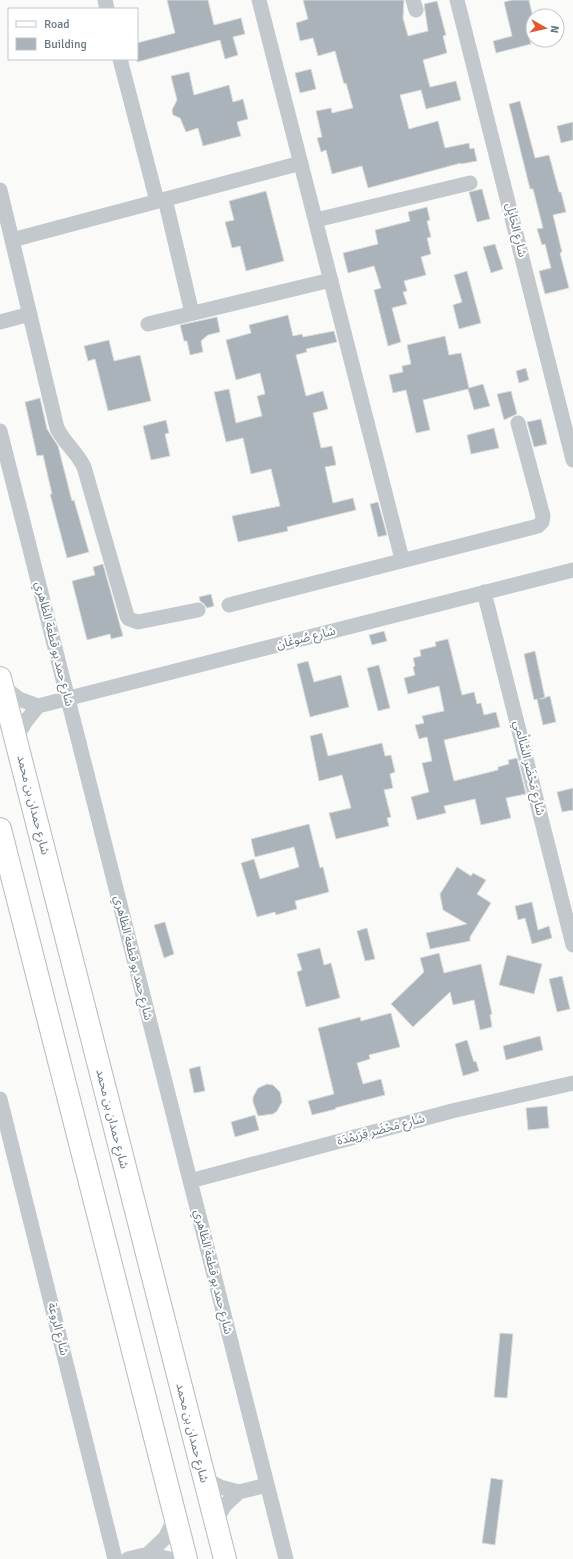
<svg xmlns="http://www.w3.org/2000/svg" width="573" height="1559" viewBox="0 0 573 1559" font-family="Signika,'Noto Sans Arabic',sans-serif">
  <style>
    .building { fill: #aab3b9; stroke: #dcdcda }
    .lines { fill: none; stroke-linecap: round; stroke-linejoin: round }
    .primary-casing { stroke: #b5babe; stroke-width: 24 }
    .minor { stroke: #c3c8cc; stroke-width: 15 }
    .primary { stroke: #fff; stroke-width: 22 }
    .labels { text-anchor: middle; dominant-baseline: central; stroke-width: 4; stroke-linejoin: round; paint-order: stroke }
    .street-label { font-size: 12px; fill: #657683; stroke: #fff }
  </style>
  <rect width="100%" height="100%" fill="#fafaf8"/>
  <path class="building" d="M 167,0 L 208,0 L 214,25 L 241,18 L 245,34 L 233,37 L 238,55 L 225,59 L 220,40 L 137,62 L 137,43 L 175,33 Z
    M 303,0 L 404,0 L 403,18 L 408,36 L 428,31 L 424,4 L 437,1 L 446,35 L 443,36 L 447,53 L 423,60 L 430,87 L 456,81 L 461,100 L 426,109 L 421,90 L 400,95 L 409,129 L 438,121 L 445,148 L 469,143 L 470,149 L 474,148 L 477,161 L 461,164 L 461,163 L 368,188 L 362,166 L 332,174 L 326,150 L 321,152 L 317,138 L 322,137 L 316,111 L 331,108 L 332,113 L 353,108 L 346,83 L 344,84 L 335,51 L 318,56 L 313,38 L 300,41 L 296,23 L 308,19 Z
    M 512,0 L 529,0 L 533,18 L 533,28 L 527,29 L 531,44 L 496,53 L 493,41 L 512,36 L 504,2 Z
    M 311,69 L 316,89 L 300,93 L 295,73 Z
    M 189,72 L 194,95 L 229,85 L 233,102 L 243,99 L 248,119 L 237,122 L 241,136 L 203,146 L 198,128 L 186,132 L 180,118 L 173,115 L 172,110 L 177,100 L 171,76 Z
    M 520,101 L 535,158 L 549,155 L 559,192 L 561,192 L 566,212 L 553,215 L 562,252 L 560,253 L 569,288 L 545,294 L 539,271 L 551,268 L 545,244 L 542,245 L 537,229 L 543,228 L 533,189 L 530,189 L 509,104 Z
    M 573,122 L 573,140 L 561,143 L 557,126 Z
    M 482,189 L 490,219 L 477,222 L 469,192 Z
    M 266,191 L 284,261 L 246,271 L 240,246 L 232,248 L 225,222 L 234,220 L 229,201 Z
    M 427,207 L 430,220 L 427,221 L 431,237 L 427,238 L 431,254 L 421,257 L 426,275 L 404,281 L 407,291 L 403,292 L 407,304 L 392,308 L 401,342 L 388,346 L 374,290 L 381,288 L 374,266 L 348,273 L 343,253 L 378,244 L 375,230 L 410,221 L 408,212 Z
    M 495,244 L 503,269 L 491,273 L 483,247 Z
    M 467,271 L 481,323 L 459,329 L 453,305 L 462,302 L 454,275 Z
    M 288,315 L 293,336 L 302,334 L 303,337 L 334,331 L 337,342 L 306,349 L 307,352 L 296,355 L 306,396 L 323,391 L 328,409 L 313,413 L 321,448 L 332,446 L 336,465 L 325,467 L 333,503 L 353,498 L 356,510 L 287,527 L 288,531 L 238,542 L 232,516 L 280,506 L 271,469 L 251,474 L 243,438 L 226,442 L 214,392 L 229,389 L 236,423 L 262,416 L 257,396 L 265,394 L 260,373 L 236,380 L 226,340 L 251,333 L 249,325 Z
    M 217,317 L 220,332 L 208,335 L 201,341 L 203,352 L 190,355 L 187,341 L 184,341 L 180,325 Z
    M 445,336 L 449,355 L 461,353 L 469,388 L 483,384 L 490,406 L 474,410 L 468,389 L 423,400 L 430,430 L 416,433 L 406,390 L 393,393 L 389,375 L 403,372 L 402,366 L 411,364 L 407,345 Z
    M 109,340 L 114,361 L 140,355 L 151,401 L 108,411 L 95,359 L 88,361 L 84,346 Z
    M 526,368 L 529,380 L 519,383 L 516,371 Z
    M 511,391 L 517,414 L 504,420 L 497,394 Z
    M 40,398 L 47,429 L 58,446 L 72,501 L 74,500 L 89,552 L 67,558 L 50,494 L 52,494 L 43,455 L 37,456 L 25,402 Z
    M 541,419 L 547,444 L 534,447 L 527,422 Z
    M 166,420 L 169,433 L 165,434 L 170,456 L 151,460 L 143,426 Z
    M 494,428 L 499,448 L 471,454 L 467,435 Z
    M 378,502 L 387,535 L 378,537 L 370,504 Z
    M 103,564 L 123,636 L 111,639 L 110,634 L 87,640 L 72,581 L 95,575 L 93,567 Z
    M 211,594 L 214,606 L 207,608 L 204,604 L 200,601 L 199,597 Z
    M 384,631 L 387,641 L 372,645 L 369,635 Z
    M 448,639 L 462,695 L 474,692 L 477,704 L 481,703 L 484,715 L 496,712 L 500,727 L 444,740 L 454,781 L 498,770 L 498,767 L 509,764 L 508,760 L 517,758 L 526,794 L 506,798 L 511,818 L 481,825 L 475,799 L 444,806 L 446,813 L 417,820 L 411,797 L 429,792 L 422,763 L 432,761 L 427,737 L 419,739 L 415,725 L 424,723 L 422,716 L 444,711 L 439,686 L 408,694 L 404,678 L 415,675 L 413,667 L 415,666 L 413,658 L 421,656 L 420,650 L 436,646 L 435,642 Z
    M 535,651 L 545,698 L 540,699 L 550,696 L 556,722 L 543,725 L 537,699 L 534,700 L 524,654 Z
    M 308,661 L 314,682 L 341,675 L 349,707 L 310,717 L 297,664 Z
    M 379,665 L 390,708 L 378,711 L 367,668 Z
    M 322,733 L 328,756 L 382,743 L 385,756 L 391,755 L 395,772 L 390,774 L 393,788 L 384,790 L 391,817 L 387,818 L 389,826 L 336,839 L 329,813 L 351,808 L 342,775 L 319,781 L 310,736 Z
    M 573,788 L 573,810 L 562,812 L 557,792 Z
    M 309,824 L 320,868 L 323,867 L 329,892 L 295,901 L 297,909 L 276,915 L 275,912 L 257,917 L 241,863 L 254,859 L 260,879 L 299,867 L 294,847 L 255,857 L 251,839 Z
    M 457,867 L 471,876 L 473,873 L 486,880 L 477,894 L 491,903 L 470,937 L 470,941 L 430,949 L 426,933 L 467,924 L 443,910 L 440,894 Z
    M 532,902 L 538,930 L 549,926 L 552,938 L 532,944 L 525,918 L 518,920 L 515,906 Z
    M 165,922 L 174,954 L 164,958 L 154,925 Z
    M 367,928 L 375,959 L 365,961 L 357,931 Z
    M 320,948 L 324,965 L 331,963 L 340,998 L 306,1007 L 297,972 L 302,970 L 297,954 Z
    M 439,953 L 444,973 L 481,964 L 492,1014 L 490,1015 L 492,1027 L 480,1030 L 474,1000 L 453,1005 L 450,992 L 413,1027 L 391,1004 L 424,972 L 420,958 Z
    M 507,955 L 542,964 L 534,994 L 499,985 Z
    M 562,976 L 570,1009 L 557,1012 L 549,979 Z
    M 391,1013 L 400,1047 L 369,1055 L 370,1059 L 357,1063 L 363,1084 L 381,1079 L 385,1095 L 335,1108 L 336,1109 L 312,1115 L 308,1101 L 334,1094 L 318,1028 L 360,1017 L 361,1021 Z
    M 540,1036 L 543,1050 L 506,1060 L 503,1046 Z
    M 467,1040 L 474,1062 L 476,1061 L 479,1071 L 463,1076 L 455,1044 Z
    M 200,1066 L 205,1091 L 194,1093 L 189,1069 Z
    M 267,1084 L 273,1085 L 280,1092 L 282,1102 L 277,1111 L 273,1114 L 258,1116 L 253,1102 L 253,1097 L 258,1088 Z
    M 547,1106 L 549,1128 L 528,1130 L 526,1108 Z
    M 255,1115 L 259,1130 L 235,1137 L 231,1122 Z
    M 500,1333 L 513,1334 L 507,1398 L 494,1397 Z
    M 491,1478 L 503,1480 L 495,1545 L 482,1543 Z"/>
  <g class="lines">
    <g class="primary-casing">
      <path id="primary" d="M 0,678 L 225,1559
        M 0,829 L 186,1559"/>
    </g>
    <path class="minor" d="M 105,0 L 107,9
      M 259,0 L 402,559
      M 413,0 L 416,10
      M 457,0 L 573,460
      M 120,59 L 157,201
      M 0,190 L 57,428 C 64,443 77,452 84,467 L 127,616 L 129,619 L 138,622 L 198,610
      M 165,199 L 192,313
      M 316,220 L 470,183
      M 12,240 L 301,163
      M 0,322 L 30,314
      M 148,324 L 331,280
      M 0,431 L 286,1559
      M 484,592 L 573,945
      M 229,605 L 538,526 L 542,522 L 543,516 L 518,423
      M 2,686 L 19,699 L 38,706 L 573,570
      M 16,737 L 26,721 L 38,706
      M 0,1099 L 115,1559
      M 190,1181 L 452,1111 L 573,1083
      M 203,1478 L 220,1487 L 239,1492
      M 215,1521 L 225,1505 L 239,1492 L 267,1485
      M 148,1554 L 165,1538 L 175,1518
      M 128,1559 L 148,1554 L 170,1559"/>
    <use href="#primary" class="primary"/>
  </g>
  <g class="labels">
    <g class="street-label">
      <text transform="translate(516 230) rotate(76)">شارع الحَايِل</text>
      <text transform="translate(306 638) rotate(-14)">شارع صُوغَان</text>
      <text transform="translate(54 644) rotate(76)">شارع حمد بو قطعة الظاهري</text>
      <text transform="translate(529 768) rotate(76)">شارع مَحْضَر السَّالْمي</text>
      <text transform="translate(33 805) rotate(76)">شارع حمدان بن محمد</text>
      <text transform="translate(133 958) rotate(76)">شارع حمد بو قطعة الظاهري</text>
      <text transform="translate(112 1119) rotate(76)">شارع حمدان بن محمد</text>
      <text transform="translate(381 1130) rotate(-15)">شارع مَحْضَر قِرَيمْدَة</text>
      <text transform="translate(213 1272) rotate(76)">شارع حمد بو قطعة الظاهري</text>
      <text transform="translate(58 1329) rotate(76)">شارع الروعة</text>
      <text transform="translate(192 1433) rotate(76)">شارع حمدان بن محمد</text>
    </g>
  </g>
  <rect x="8" y="8" width="130" height="52" fill="#ffffff" stroke="#c1c8cd"/>
  <rect x="16" y="21" width="20" height="6" fill="#ffffff" stroke="#c1c8cd"/>
  <text x="44" y="28" font-size="12" fill="#657683">Road</text>
  <rect x="16" y="38" width="20" height="12" fill="#aab3b9" stroke="#c1c8cd"/>
  <text x="44" y="48" font-size="12" fill="#657683">Building</text>
  <g transform="translate(545 28) rotate(98)"><circle r="19" fill="#ffffff" stroke="#c1c8cd"/>
  <path d="M0-3L7 15L0 10L-7 15Z" fill="#e4572e"/>
  <text y="-6" font-size="11" font-weight="bold" text-anchor="middle" fill="#657683">N</text>
  </g>
</svg>
